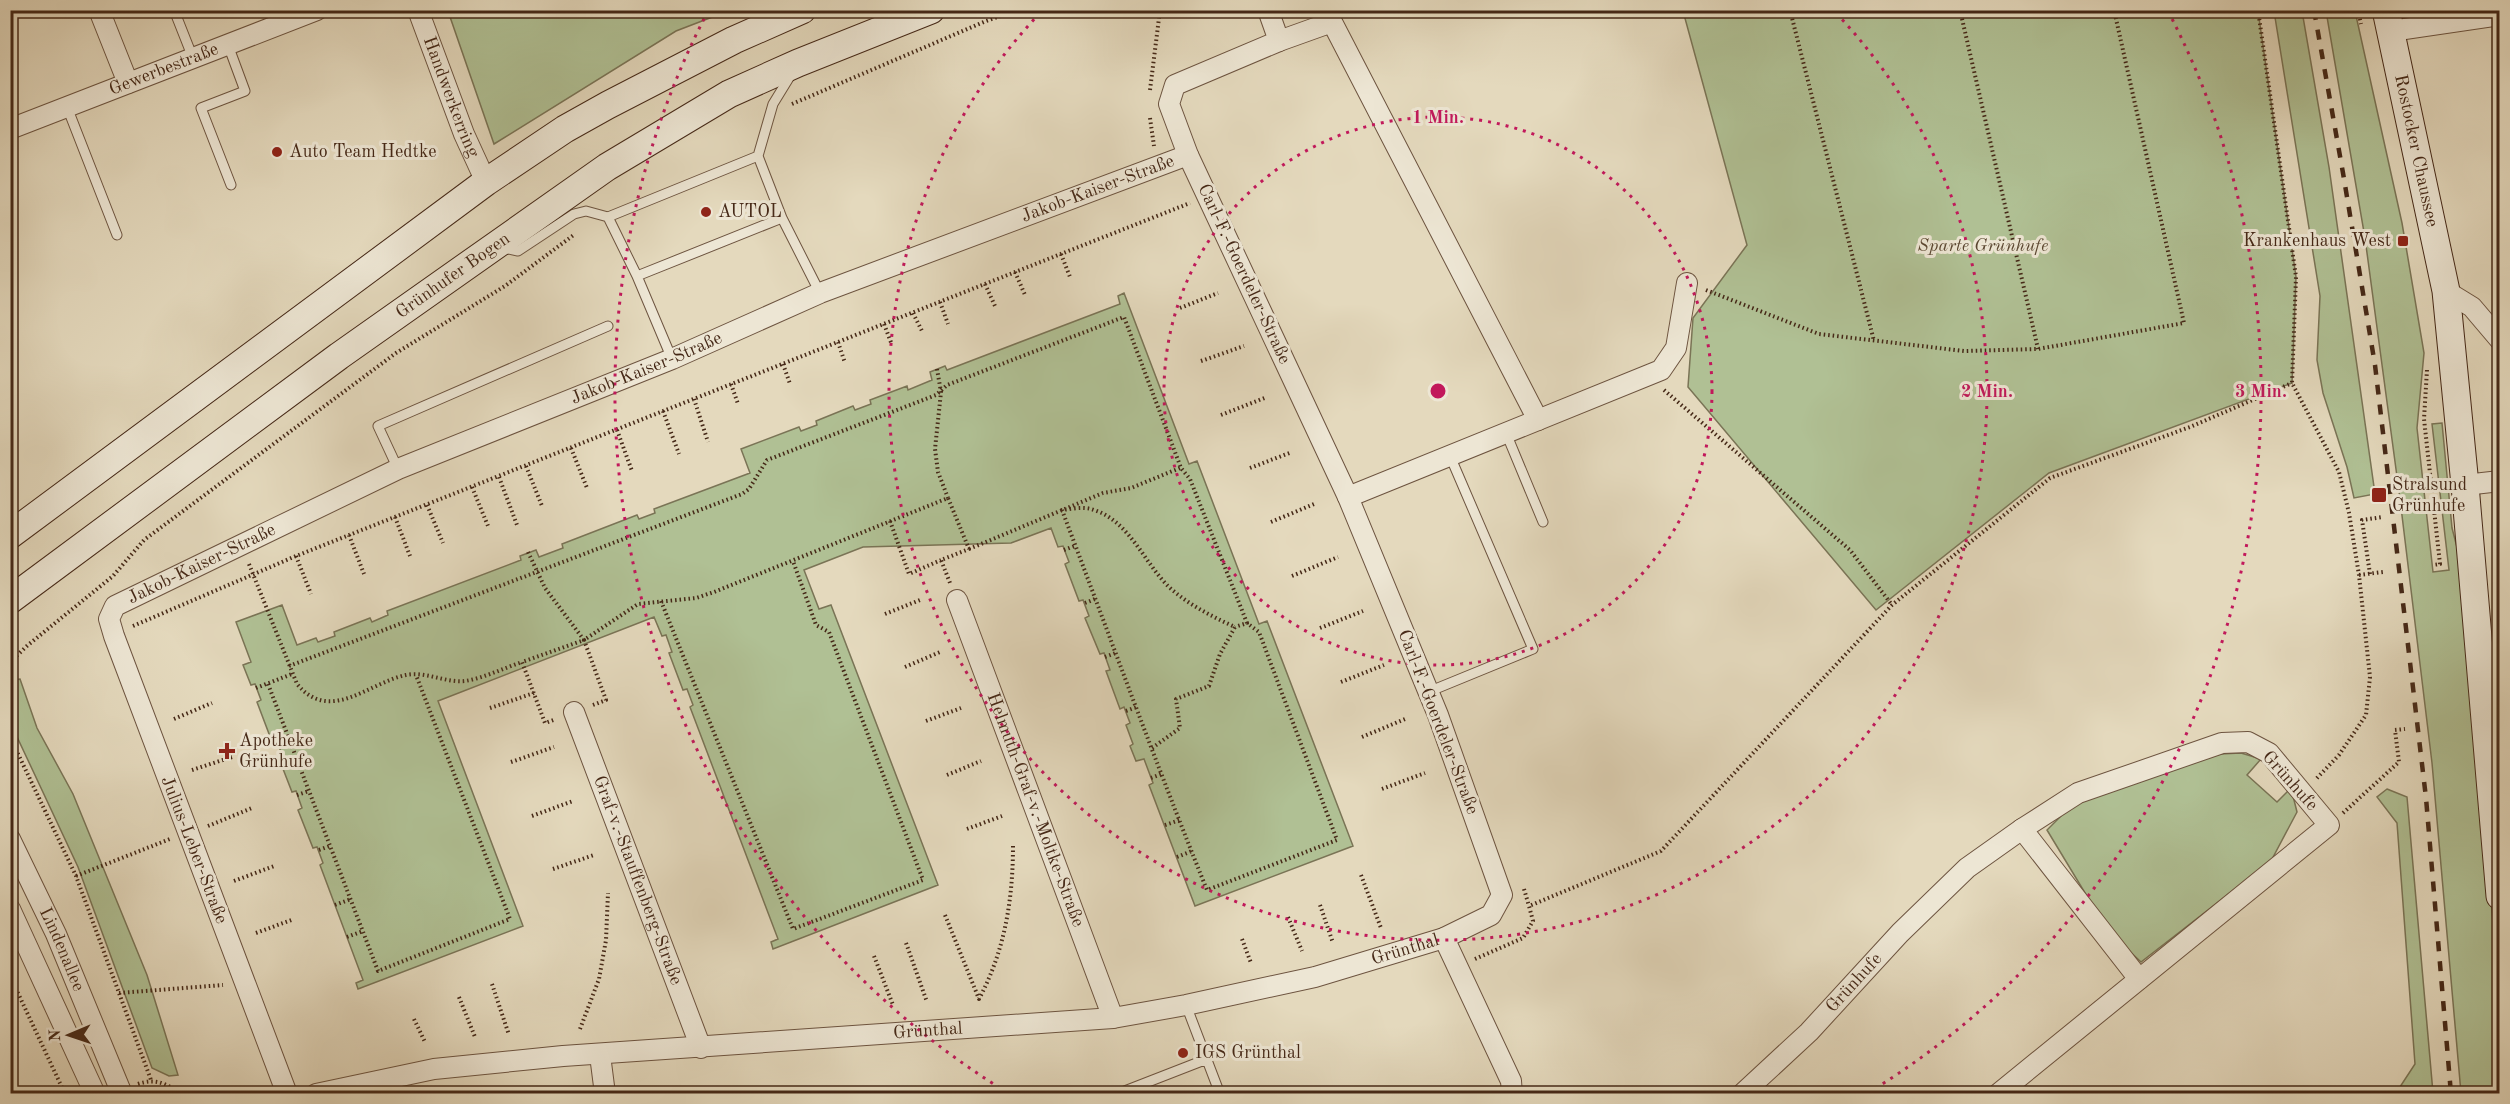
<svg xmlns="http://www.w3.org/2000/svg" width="2510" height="1104" viewBox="0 0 2510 1104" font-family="'Old Standard TT',serif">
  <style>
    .green { fill: #b0c094; stroke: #7a7456; stroke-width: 1.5 }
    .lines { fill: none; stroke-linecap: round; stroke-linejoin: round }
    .lane-casing { stroke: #6d5440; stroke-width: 11 }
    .street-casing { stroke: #6d5440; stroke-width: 22 }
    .secondary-casing { stroke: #452817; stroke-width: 29 }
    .path { stroke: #452817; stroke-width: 4; stroke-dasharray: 1.5 3; stroke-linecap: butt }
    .lane { stroke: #ede6d4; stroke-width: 9 }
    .street { stroke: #ede6d4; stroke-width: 20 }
    .secondary { stroke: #ede6d4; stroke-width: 27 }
    .rail { stroke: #452817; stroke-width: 4.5; stroke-dasharray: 10 10; stroke-linecap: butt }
    .ring { fill: none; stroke: #c2185b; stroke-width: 3; stroke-dasharray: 3 6 }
    .poi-dot { fill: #8f2418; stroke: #ede6d4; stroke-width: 2 }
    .labels { text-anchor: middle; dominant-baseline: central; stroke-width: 6; stroke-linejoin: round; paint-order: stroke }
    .street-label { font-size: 18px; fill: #452817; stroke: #ede6d4 }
    .poi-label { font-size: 18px; fill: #452817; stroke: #ede6d4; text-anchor: start }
    .park-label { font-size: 18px; font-style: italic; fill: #5a4630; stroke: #ede6d4 }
    .centre { fill: #c2185b; stroke: #ede6d4; stroke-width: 3 }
    .ring-label { font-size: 18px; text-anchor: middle; font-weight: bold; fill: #c2185b; stroke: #ede6d4; stroke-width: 6; stroke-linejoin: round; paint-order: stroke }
  </style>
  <rect width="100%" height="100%" fill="#e4d9bd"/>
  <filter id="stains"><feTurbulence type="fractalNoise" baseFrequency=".00333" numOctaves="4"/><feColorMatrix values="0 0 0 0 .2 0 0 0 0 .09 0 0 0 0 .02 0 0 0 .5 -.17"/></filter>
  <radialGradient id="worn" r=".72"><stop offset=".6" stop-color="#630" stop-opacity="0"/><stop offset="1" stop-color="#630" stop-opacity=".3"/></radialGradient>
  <path class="green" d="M 448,11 L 448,10 L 728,11 L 676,31 L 494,144 Z
    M 1683,11 L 2258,11 L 2296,277 L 2292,383 L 2049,473 L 1876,610 L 1688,387 L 1693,318 L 1747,245 Z
    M 2274,11 L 2302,11 L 2329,167 L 2375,494 L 2354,498 L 2347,467 L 2323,393 L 2317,360 L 2320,296 Z
    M 2326,11 L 2355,11 L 2402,223 L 2424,353 L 2417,428 L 2433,572 L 2449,570 L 2432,424 L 2442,423 L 2452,528 L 2465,578 L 2499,998 L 2499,1093 L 2461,1093 L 2432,763 L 2400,499 L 2365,238 Z
    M 1124,293 L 1189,464 L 1197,461 L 1259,624 L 1267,621 L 1353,846 L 1195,906 L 1149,785 L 1153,783 L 1144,759 L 1136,761 L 1130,746 L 1133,744 L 1126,725 L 1130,723 L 1124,707 L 1120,709 L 1106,671 L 1110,670 L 1104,653 L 1100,654 L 1085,618 L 1089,616 L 1083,600 L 1079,601 L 1065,564 L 1069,562 L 1063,546 L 1058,547 L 1051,528 L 1011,543 L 863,547 L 804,570 L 819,609 L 831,605 L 938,885 L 773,949 L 771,942 L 778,939 L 690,707 L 693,705 L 687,689 L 683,690 L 669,653 L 672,652 L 666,635 L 662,636 L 654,617 L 438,701 L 523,926 L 358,989 L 356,983 L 363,980 L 320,865 L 323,863 L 317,847 L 313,848 L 298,810 L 302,808 L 296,791 L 292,792 L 278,756 L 282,754 L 275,738 L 271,739 L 257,702 L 261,700 L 255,684 L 251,685 L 243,665 L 251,662 L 236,622 L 282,605 L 297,645 L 316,638 L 318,642 L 335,636 L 334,632 L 370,618 L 372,622 L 388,615 L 387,611 L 521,560 L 520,556 L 536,550 L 539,557 L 563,548 L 562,544 L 637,515 L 639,519 L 655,513 L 654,509 L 750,473 L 741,449 L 799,427 L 801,431 L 817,425 L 816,421 L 853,406 L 855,410 L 871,404 L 870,400 L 907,386 L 908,390 L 932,380 L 930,372 L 945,366 L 947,370 L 1120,304 L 1118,296 Z
    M 20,679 L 37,728 L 73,794 L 147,975 L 178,1075 L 169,1076 L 152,1068 L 78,867 L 11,724 L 11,680 Z
    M 2241,753 L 2261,759 L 2247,775 L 2277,802 L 2291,788 L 2297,812 L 2271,861 L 2141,962 L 2108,931 L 2047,830 L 2073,804 L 2220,754 Z
    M 2387,789 L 2407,797 L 2433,1093 L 2396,1093 L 2415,1064 L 2397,823 L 2377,797 Z"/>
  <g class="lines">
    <g class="lane-casing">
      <path id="lane" d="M 174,10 L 193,58
        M 228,45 L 245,91 L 201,108 L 231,185
        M 792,73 L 773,104 L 758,156 L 782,218 L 820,293
        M 67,107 L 117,235
        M 608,217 L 637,276 L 672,359
        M 503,248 L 518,251 L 574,214 L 586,211 L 608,217 L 758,156
        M 637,276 L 782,218
        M 1506,433 L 1543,522
        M 398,469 L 378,426 L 608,326
        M 1428,692 L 1533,649 L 1450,456
        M 1186,1005 L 1220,1094
        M 1117,1094 L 1207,1059"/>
    </g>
    <g class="street-casing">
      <g id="street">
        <path d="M 99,10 L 128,83"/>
        <path id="s1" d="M 418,10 L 464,134 L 486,182"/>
        <path d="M 2391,31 L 2500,15"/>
        <path d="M 1279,41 L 1332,22 L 1538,420"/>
        <path id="s2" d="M 10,129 L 317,10"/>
        <path d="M 2446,291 L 2472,307 L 2500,340"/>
        <path d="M 2465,485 L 2500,481"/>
        <path d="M 1348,497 L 1661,370 L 1676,348 L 1687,283"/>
        <path id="s3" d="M 957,600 L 1113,1018"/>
        <path id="s4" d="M 574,712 L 701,1048"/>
        <path d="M 2022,829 L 2139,979"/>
        <path id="s5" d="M 10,839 L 56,934 L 122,1094"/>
        <path d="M 10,909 L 95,1094"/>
        <path d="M 1444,938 L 1511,1081 L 1512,1094"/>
        <path d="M 600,1055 L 605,1094"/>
        <path id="s6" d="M 287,1094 L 114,636 L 109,619 L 115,606 L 398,469 L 672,359 L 820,293 L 1188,155"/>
        <path id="s7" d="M 316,1094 L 434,1069 L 563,1056 L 1113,1018 L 1186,1005 L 1315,977 L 1444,938 L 1491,915 L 1502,895 L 1438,715 L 1348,497 L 1188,155 L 1169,104 L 1175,85 L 1279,41 L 1268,10"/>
        <path id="s8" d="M 1742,1094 L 1809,1032 L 1900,933 L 1967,868 L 2022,829 L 2078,793 L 2222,743 L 2248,742 L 2269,753 L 2329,825 L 1998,1094"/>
      </g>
    </g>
    <g class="secondary-casing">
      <g id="secondary">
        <path id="s9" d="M 2386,10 L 2446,291 L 2465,485 L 2500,896"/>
        <path d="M 10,535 L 486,182 L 565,129 L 608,105 L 734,40 L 802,10"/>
        <path id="s10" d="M 10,600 L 339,356 L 607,167 L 729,94 L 798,63 L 931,10"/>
      </g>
    </g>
    <path class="path" d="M 1790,10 L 1874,341
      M 1960,10 L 2038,349
      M 2258,10 L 2296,277 L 2292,383 L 2339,472 L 2349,513 L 2359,575 L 2370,677 L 2366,715 L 2339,755 L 2316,779
      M 2358,10 L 2361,24
      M 1150,90 L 1160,10
      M 792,104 L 986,21 L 1018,10
      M 1150,118 L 1154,146
      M 1061,254 L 1070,277
      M 1015,272 L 1025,295
      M 985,284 L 995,306
      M 1706,290 L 1819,334 L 1964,351 L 2038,349 L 2184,323 L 2114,10
      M 940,302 L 948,324
      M 1180,308 L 1218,293
      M 913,313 L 923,333
      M 884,324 L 892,345
      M 838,342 L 845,363
      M 1201,361 L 1244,346
      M 783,364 L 790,384
      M 937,369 L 941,392 L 935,449 L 938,472 L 948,498
      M 2427,370 L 2424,419 L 2440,564 L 2433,565
      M 731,384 L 738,404
      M 1664,390 L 1850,550 L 1892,605
      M 694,399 L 708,442
      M 663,411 L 679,454
      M 1221,415 L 1267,397
      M 617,430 L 632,471
      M 571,448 L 587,488
      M 526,466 L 542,506
      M 1250,468 L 1292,452
      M 499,477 L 517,525
      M 472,487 L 488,526
      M 427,505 L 443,543
      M 395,517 L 410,556
      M 890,521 L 909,574 L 941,560
      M 1271,522 L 1314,504
      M 349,535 L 364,574
      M 969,549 L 1103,493 L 1131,488 L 1180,468
      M 1064,550 L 1075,546
      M 528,552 L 545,588 L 584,640 L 522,662 L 545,723 L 556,719
      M 296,556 L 311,594
      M 249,564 L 297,684 C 330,724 368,683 406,675 C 426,671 445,683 465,681 C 484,678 504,668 522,662
      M 2370,574 L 2362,520 L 2383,517
      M 2359,575 L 2383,572
      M 1292,576 L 1338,557
      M 661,601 L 793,929 L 923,880 L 829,632 L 816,625 L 793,561
      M 1085,603 L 1095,599
      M 885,614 L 920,600
      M 133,626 L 296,556 L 1190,203
      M 1320,628 L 1363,611
      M 1105,657 L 1116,653
      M 10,662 L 28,645 L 113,576 L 144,540 L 396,353 L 505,286 L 575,234
      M 289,666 L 742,494 L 749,489 L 767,460 L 936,395 L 947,385 L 1124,317 L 1181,468 L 1190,479 L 1247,623 L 1235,627
      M 905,667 L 940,652
      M 1341,682 L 1384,665
      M 268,684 L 378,971 L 510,919 L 416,675
      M 256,688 L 292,674
      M 593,705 L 606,700 L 584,640 L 638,604 L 696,598 L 714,592 L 948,498 L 969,549 L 941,560 L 950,583
      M 490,708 L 534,693
      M 1126,711 L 1137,707
      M 174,719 L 212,703
      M 926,721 L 961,708
      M 10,737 L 76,876 L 151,1080
      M 1362,737 L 1405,719
      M 277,741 L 288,737
      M 1152,748 L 1180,728 L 1176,699 L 1209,686 L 1220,654 L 1235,627 C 1211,616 1187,604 1168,586 C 1144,562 1129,521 1094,510 C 1084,506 1072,509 1062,510 C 1110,637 1156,764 1207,890 L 1337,840 L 1259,632 L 1247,623
      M 511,762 L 554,747
      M 192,770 L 232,757
      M 947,775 L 981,761
      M 1151,778 L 1162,774
      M 1382,789 L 1425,773
      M 297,795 L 309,791
      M 2343,813 L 2399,762 L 2395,730 L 2405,729
      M 532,816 L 573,801
      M 1165,825 L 1180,820
      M 208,826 L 252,808
      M 967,829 L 1002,816
      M 319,850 L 330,846
      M 1177,857 L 1192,851
      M 553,869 L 594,855
      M 1361,875 L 1381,928
      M 76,876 L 170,839
      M 234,881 L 274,866
      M 1524,889 L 1529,906
      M 335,905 L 351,899
      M 1320,905 L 1333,943
      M 945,915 L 979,999 C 1005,950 1013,899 1013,845
      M 1288,917 L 1302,951
      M 256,933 L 294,919
      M 347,937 L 363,931
      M 1242,939 L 1251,963
      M 906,943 L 927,1002
      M 874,956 L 893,1005
      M 1475,959 L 1523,938 L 1533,921 L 1529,906 L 1661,851 L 1892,605 L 2050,478 L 2190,427 L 2292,383
      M 10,976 L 65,1094
      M 492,984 L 509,1035
      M 119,993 L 223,985
      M 459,997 L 475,1037
      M 414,1019 L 425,1042
      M 580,1029 L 599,979 L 606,940 L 608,893
      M 138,1084 C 156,1078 165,1083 181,1094
      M 1532,1089 L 1542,1094"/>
    <use href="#lane" class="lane"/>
    <use href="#street" class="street"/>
    <use href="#secondary" class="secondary"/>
    <path class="rail" d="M 2314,10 L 2343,173 L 2375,365 L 2426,798 L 2451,1094"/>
  </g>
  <g class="ring">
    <circle cx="1438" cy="391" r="274"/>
    <path d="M1836 13A549 549 0 1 1 1040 13"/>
    <path d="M1008 1093A823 823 0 0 1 708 11M2168 11A823 823 0 0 1 1868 1093"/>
  </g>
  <g class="poi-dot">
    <circle cx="277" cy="152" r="6"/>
    <circle cx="706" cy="212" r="6"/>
    <rect x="2397" y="235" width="12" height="12" rx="3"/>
    <rect x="2371" y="487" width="16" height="16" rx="3"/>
    <path d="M224 742h6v6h6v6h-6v6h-6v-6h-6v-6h6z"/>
    <circle cx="1183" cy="1053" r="6"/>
  </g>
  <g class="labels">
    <g class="street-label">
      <text stroke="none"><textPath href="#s2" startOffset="165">Gewerbestraße</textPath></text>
      <text stroke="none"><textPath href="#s1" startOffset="93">Handwerkerring</textPath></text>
      <text stroke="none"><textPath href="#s9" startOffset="144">Rostocker Chaussee</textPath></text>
      <text stroke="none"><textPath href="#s6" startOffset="1590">Jakob-Kaiser-Straße</textPath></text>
      <text transform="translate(1244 274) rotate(65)">Carl-F.-Goerdeler-Straße</text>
      <text stroke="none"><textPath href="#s10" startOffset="549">Grünhufer Bogen</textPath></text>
      <text stroke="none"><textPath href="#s6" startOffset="1104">Jakob-Kaiser-Straße</textPath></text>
      <text stroke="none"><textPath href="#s6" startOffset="618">Jakob-Kaiser-Straße</textPath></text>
      <text transform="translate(1438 722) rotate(69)">Carl-F.-Goerdeler-Straße</text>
      <text transform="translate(2290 781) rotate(48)">Grünhufe</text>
      <text stroke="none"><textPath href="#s3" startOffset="224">Helmuth-Graf-v.-Moltke-Straße</textPath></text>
      <text transform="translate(194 850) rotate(69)">Julius-Leber-Straße</text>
      <text stroke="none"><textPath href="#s4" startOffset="180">Graf-v.-Stauffenberg-Straße</textPath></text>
      <text stroke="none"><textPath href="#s5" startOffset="122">Lindenallee</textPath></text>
      <text stroke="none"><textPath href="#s7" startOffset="1102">Grünthal</textPath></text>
      <text stroke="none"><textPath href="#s8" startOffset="158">Grünhufe</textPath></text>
      <text stroke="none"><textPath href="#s7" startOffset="616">Grünthal</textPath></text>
    </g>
    <g class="poi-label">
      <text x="289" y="152">Auto Team Hedtke</text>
      <text x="718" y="212">AUTOL</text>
      <text x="2391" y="241" text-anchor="end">Krankenhaus West</text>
      <text x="2392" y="485">Stralsund<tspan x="2392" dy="21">Grünhufe</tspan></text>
      <text x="239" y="741">Apotheke<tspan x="239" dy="21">Grünhufe</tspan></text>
      <text x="1195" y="1053">IGS Grünthal</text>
    </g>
    <g class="park-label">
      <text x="1983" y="246">Sparte Grünhufe</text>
    </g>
  </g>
  <circle cx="1438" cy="391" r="9" class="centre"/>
  <g class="ring-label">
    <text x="1438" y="123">1 Min.</text>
    <text x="1987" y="397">2 Min.</text>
    <text x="2261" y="397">3 Min.</text>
  </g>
  <rect width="2510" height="1104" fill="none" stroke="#e4d9bd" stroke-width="36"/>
  <rect x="12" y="12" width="2486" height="1080" fill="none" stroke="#452817" stroke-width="3"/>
  <rect x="18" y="18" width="2474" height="1068" fill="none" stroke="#452817" stroke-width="1.5"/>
  <g transform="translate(69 1035) rotate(268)" stroke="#ede6d4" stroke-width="4.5" paint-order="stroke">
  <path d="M0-4.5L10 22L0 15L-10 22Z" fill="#452817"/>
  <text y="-9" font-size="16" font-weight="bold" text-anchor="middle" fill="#452817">N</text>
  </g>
  <rect width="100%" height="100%" filter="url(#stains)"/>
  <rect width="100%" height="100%" fill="url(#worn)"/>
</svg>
